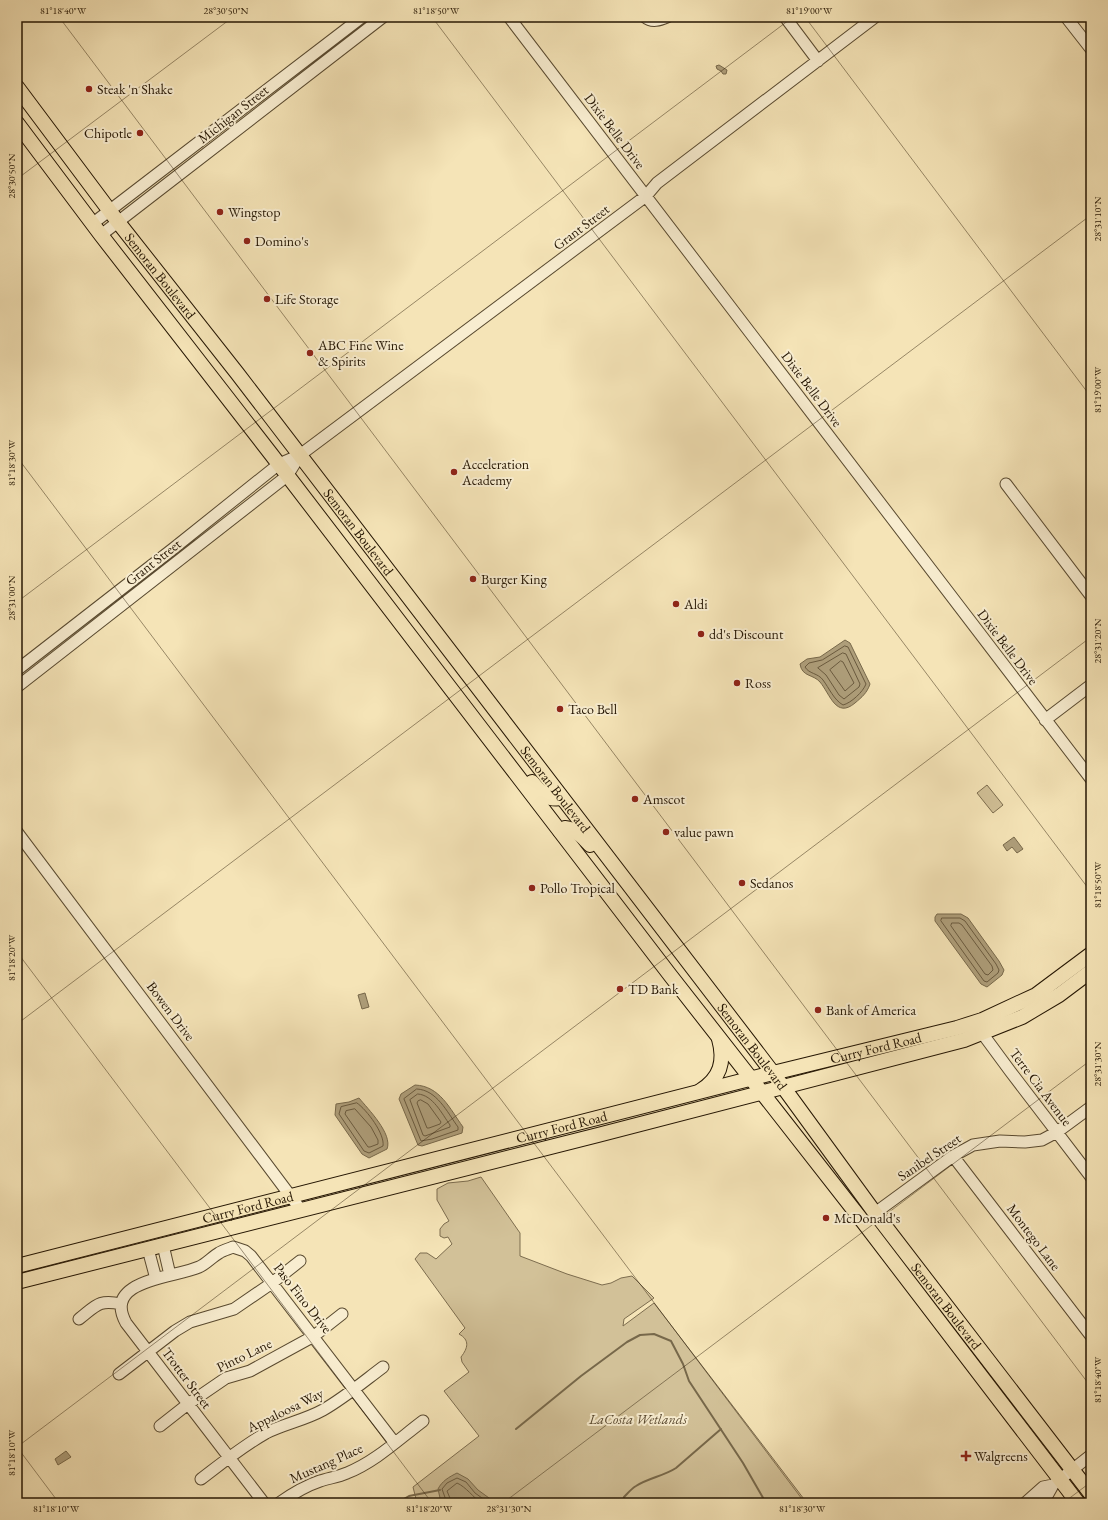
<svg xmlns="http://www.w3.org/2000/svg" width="1108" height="1520" viewBox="0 0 1108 1520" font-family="'EB Garamond',serif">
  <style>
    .green { fill: #d2c198; stroke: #7c6c4e }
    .water { fill: #ae9e7a; stroke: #77684a }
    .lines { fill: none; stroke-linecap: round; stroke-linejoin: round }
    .shore { stroke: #6a5a3e; stroke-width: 1 }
    .stream { stroke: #77684a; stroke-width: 2 }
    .minor-casing { stroke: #594a30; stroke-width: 13 }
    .major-casing { stroke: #251603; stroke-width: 16 }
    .minor { stroke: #f8edd0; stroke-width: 11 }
    .major { stroke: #f5e4b7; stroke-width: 14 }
    .ticks { fill: none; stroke: #251603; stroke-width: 1; stroke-opacity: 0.45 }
    .poi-dot { fill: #8f2418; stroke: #f8edd0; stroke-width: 1.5 }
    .labels { text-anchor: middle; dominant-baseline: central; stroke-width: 4; stroke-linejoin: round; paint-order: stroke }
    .poi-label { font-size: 14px; fill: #251603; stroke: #f8edd0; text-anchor: start }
    .street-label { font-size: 14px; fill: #251603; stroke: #f8edd0 }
    .park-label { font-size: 14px; font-style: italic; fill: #594930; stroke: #f8edd0 }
    .neatline { fill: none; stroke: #251603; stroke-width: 1.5 }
    .ticks-label { font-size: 10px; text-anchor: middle; fill: #251603 }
  </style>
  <rect width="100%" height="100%" fill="#f5e4b7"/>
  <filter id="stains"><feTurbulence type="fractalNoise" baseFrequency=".005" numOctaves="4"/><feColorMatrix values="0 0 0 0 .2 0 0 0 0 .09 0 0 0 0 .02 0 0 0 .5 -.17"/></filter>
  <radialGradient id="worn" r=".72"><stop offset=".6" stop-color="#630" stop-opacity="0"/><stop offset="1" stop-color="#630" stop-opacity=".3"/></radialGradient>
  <path class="green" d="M 987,785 L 1003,805 L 993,813 L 977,793 Z
    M 481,1177 L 520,1233 L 520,1256 L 567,1274 L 602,1285 L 611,1283 L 621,1278 L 632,1276 L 654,1298 L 624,1319 L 623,1326 L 654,1303 L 807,1503 L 417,1503 L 413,1487 L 479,1436 L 444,1391 L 469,1372 L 462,1362 L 461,1357 C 468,1348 470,1340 459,1334 L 465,1328 L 415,1259 L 420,1253 L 427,1253 L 436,1259 L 452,1244 L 448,1237 L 444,1238 L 440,1236 L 440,1229 L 444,1224 L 449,1221 L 437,1200 L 437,1189 L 448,1183 L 468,1181 Z"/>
  <path class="water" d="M 719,65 L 727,70 L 726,74 L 723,74 L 721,71 L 717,69 L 716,66 Z
    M 845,640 L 850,643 L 870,684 C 867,693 862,697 855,703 C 836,719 830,694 820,682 C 813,674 802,677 800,664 L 807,659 L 820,657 Z
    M 1014,837 L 1023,849 L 1017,853 L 1012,847 L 1007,851 L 1003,845 Z
    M 937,914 L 961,914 L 968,918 L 999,961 L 1004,970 L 1002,975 L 987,987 L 981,984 L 935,921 L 935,917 Z
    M 365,993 L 369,1007 L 362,1009 L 358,995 Z
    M 415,1085 C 440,1086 450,1109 463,1127 L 462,1133 L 422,1146 L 418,1145 L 399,1099 L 401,1094 Z
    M 359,1098 C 368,1109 393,1134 387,1149 L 369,1158 L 362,1154 L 335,1115 L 336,1104 L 349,1102 Z
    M 66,1451 L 71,1457 L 58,1465 L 55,1459 Z
    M 457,1473 L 468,1479 L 478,1490 L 496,1503 L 444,1503 L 440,1498 L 438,1489 C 442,1481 449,1477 457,1473 Z"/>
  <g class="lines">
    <path class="shore" d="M 845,646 L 848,647 L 866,684 C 863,692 851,703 843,705 C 834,700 829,688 823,680 C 818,673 809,674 805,667 L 809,663 L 822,660 Z
      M 843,653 L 846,654 L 860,684 L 859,687 L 844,699 L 839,695 L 826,675 L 818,668 Z
      M 841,661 L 843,662 L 854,683 L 845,691 L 830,670 Z
      M 942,918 L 960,918 L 965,921 L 996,964 L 999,970 L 998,973 L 987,982 L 984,981 L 941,921 Z
      M 952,923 L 959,923 L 962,925 L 992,966 L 993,970 L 988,975 L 985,974 L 951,926 Z
      M 417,1089 C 437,1090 447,1112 458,1127 L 458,1130 L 432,1139 L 421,1141 L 404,1099 Z
      M 418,1094 C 433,1095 442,1114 450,1125 L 450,1127 L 425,1136 L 423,1135 L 410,1100 Z
      M 421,1100 L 428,1104 L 441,1122 L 440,1124 L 429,1128 L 427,1128 L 417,1103 L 418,1101 Z
      M 357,1103 C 367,1110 385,1134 383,1146 L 369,1153 L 364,1151 L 339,1114 L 341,1107 Z
      M 355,1109 L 371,1127 L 378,1140 L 378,1144 L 370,1147 L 368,1147 L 345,1114 L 346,1111 Z
      M 447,1503 L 442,1489 L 447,1483 L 457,1478 L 466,1482 L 475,1493 L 489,1503
      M 452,1503 L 447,1491 L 457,1483 C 466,1487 473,1497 481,1503"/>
    <path class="stream" d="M 516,1429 L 581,1376 L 627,1342 L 640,1335 L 654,1334 L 671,1341 L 683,1364 L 689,1381 L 743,1463 L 766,1503
      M 397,1503 L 409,1496 L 440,1490
      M 623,1503 L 624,1497 C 628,1493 631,1489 636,1486 C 648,1478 664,1476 676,1468 L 721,1429"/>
    <g class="minor-casing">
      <path id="minor" d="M 509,17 L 1091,779
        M 645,17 C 652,23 660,20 667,17
        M 785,17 L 818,61
        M 1066,17 L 1091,49
        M 92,224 L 362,17
        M 101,235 L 383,17
        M 1006,484 L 1091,596
        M 17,670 L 174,548 L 279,464 L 300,455 L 646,196 L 657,183 L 875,17
        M 17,687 L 287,476 L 300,455
        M 1045,720 L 1091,685
        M 17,832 L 301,1210
        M 982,1033 L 1010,1071 L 1091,1177
        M 953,1156 L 1091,1336
        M 875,1213 L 953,1156 L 973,1145 L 1000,1141 L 1025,1142 L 1042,1140 L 1057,1132 L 1091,1107
        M 163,1245 L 170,1275
        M 148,1249 L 156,1279
        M 79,1319 C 96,1306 98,1299 121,1304
        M 119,1374 L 175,1331 L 190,1322 L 234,1309 L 272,1283 L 300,1261
        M 160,1426 L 188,1404 L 226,1378 L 250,1371 L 314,1336 L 342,1314
        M 201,1479 C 222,1463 243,1446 266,1433 C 284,1424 305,1420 323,1410 C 344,1398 363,1382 383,1367
        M 264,1503 L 126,1323 C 102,1279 175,1278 199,1267 C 206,1264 212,1257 219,1253 C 223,1250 229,1249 233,1247 L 245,1251 L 251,1256 L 394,1442
        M 279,1503 C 292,1494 305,1486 320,1481 C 329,1478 338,1477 347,1473 C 375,1462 399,1439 423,1421
        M 1025,1503 L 1043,1487 L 1053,1485
        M 1038,1503 L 1048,1494 L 1053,1485 L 1091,1455"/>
    </g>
    <g class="major-casing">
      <g id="major">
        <path id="s1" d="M 17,87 L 118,222 L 237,373 L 773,1073 L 875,1213 L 1091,1494"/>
        <path d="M 17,123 L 101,235 L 271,454 L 670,975 L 864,1223 L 1078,1503"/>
        <path d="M 532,782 C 541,793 547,801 562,798"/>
        <path d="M 560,831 L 565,828 C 576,829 583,837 590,845"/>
        <path d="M 700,1091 C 721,1078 725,1061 719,1039"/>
        <path id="s2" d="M 17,1266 L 773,1073 L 957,1028 L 982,1020 L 1036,995 L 1091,954"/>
        <path d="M 17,1282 L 598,1135 L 964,1040 L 1022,1017 L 1059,995 L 1091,971"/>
      </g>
    </g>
    <use href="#minor" class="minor"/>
    <use href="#major" class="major"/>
  </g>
  <path class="ticks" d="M 59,17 L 1091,1387M 432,17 L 1091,892M 805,17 L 1091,397M 17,179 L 233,17M 17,457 L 805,1503M 17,602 L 793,17M 17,952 L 432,1503M 17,1024 L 1091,215M 17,1447 L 59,1503M 17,1447 L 1091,637M 503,1503 L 1091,1060M 1063,1503 L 1091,1482"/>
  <g class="poi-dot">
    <circle cx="89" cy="89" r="4"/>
    <circle cx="140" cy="133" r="4"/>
    <circle cx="220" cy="212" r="4"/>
    <circle cx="247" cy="241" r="4"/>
    <circle cx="267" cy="299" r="4"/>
    <circle cx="310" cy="353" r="4"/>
    <circle cx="454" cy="472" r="4"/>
    <circle cx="473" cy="579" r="4"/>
    <circle cx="676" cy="604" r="4"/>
    <circle cx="701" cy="634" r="4"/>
    <circle cx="737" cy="683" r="4"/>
    <circle cx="560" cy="709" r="4"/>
    <circle cx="635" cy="799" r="4"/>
    <circle cx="666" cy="832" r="4"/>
    <circle cx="742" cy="883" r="4"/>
    <circle cx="532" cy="888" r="4"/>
    <circle cx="620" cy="989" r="4"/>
    <circle cx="818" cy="1010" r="4"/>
    <circle cx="826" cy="1218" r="4"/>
    <path d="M964 1450h4v4h4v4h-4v4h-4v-4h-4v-4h4z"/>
  </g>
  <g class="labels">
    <g class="poi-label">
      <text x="97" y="89">Steak 'n Shake</text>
      <text x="132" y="133" text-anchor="end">Chipotle</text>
      <text x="228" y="212">Wingstop</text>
      <text x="255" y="241">Domino's</text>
      <text x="275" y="299">Life Storage</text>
      <text x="318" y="345">ABC Fine Wine<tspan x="318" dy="16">&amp; Spirits</tspan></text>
      <text x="462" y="464">Acceleration<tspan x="462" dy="16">Academy</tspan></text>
      <text x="481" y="579">Burger King</text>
      <text x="684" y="604">Aldi</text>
      <text x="709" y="634">dd's Discount</text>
      <text x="745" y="683">Ross</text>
      <text x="568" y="709">Taco Bell</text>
      <text x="643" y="799">Amscot</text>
      <text x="674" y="832">value pawn</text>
      <text x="750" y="883">Sedanos</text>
      <text x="540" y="888">Pollo Tropical</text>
      <text x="628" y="989">TD Bank</text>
      <text x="826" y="1010">Bank of America</text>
      <text x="834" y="1218">McDonald's</text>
      <text x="974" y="1456">Walgreens</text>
    </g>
    <g class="street-label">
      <text transform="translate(233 114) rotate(-38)">Michigan Street</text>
      <text transform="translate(615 131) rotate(53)">Dixie Belle Drive</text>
      <text transform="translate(581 227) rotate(-37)">Grant Street</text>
      <text stroke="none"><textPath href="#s1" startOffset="237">Semoran Boulevard</textPath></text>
      <text transform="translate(812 389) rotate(53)">Dixie Belle Drive</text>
      <text stroke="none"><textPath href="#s1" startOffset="561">Semoran Boulevard</textPath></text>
      <text transform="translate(153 562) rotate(-38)">Grant Street</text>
      <text transform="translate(1008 647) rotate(53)">Dixie Belle Drive</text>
      <text stroke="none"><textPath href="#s1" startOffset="885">Semoran Boulevard</textPath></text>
      <text transform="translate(171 1011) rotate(53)">Bowen Drive</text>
      <text stroke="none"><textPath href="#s1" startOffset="1209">Semoran Boulevard</textPath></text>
      <text stroke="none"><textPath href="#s2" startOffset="886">Curry Ford Road</textPath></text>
      <text transform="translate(1041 1087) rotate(53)">Terre Cia Avenue</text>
      <text stroke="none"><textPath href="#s2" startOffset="562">Curry Ford Road</textPath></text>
      <text transform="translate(929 1157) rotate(-34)">Sanibel Street</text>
      <text stroke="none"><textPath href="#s2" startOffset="238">Curry Ford Road</textPath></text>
      <text transform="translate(1034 1237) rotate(53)">Montego Lane</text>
      <text transform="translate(303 1298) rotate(52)">Paso Fino Drive</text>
      <text stroke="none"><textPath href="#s1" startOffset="1533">Semoran Boulevard</textPath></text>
      <text transform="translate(244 1355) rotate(-26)">Pinto Lane</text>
      <text transform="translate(187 1378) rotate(53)">Trotter Street</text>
      <text transform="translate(285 1410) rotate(-26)">Appaloosa Way</text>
      <text transform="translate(326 1463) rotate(-24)">Mustang Place</text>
    </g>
    <g class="park-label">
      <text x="638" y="1419">LaCosta Wetlands</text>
    </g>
  </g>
  <rect width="1108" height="1520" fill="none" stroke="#f5e4b7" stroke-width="44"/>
  <rect x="22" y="22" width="1064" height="1476" class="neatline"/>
  <g class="ticks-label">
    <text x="63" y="14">81°18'40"W</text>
    <text x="226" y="14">28°30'50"N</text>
    <text x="436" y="14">81°18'50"W</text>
    <text x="809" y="14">81°19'00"W</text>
    <text transform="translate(11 176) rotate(-90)" y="4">28°30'50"N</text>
    <text transform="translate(1097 219) rotate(-90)" y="4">28°31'10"N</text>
    <text transform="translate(1097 390) rotate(-90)" y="4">81°19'00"W</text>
    <text transform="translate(11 463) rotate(-90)" y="4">81°18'30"W</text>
    <text transform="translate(11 598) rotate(-90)" y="4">28°31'00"N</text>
    <text transform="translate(1097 641) rotate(-90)" y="4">28°31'20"N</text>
    <text transform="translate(1097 885) rotate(-90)" y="4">81°18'50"W</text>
    <text transform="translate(11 958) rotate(-90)" y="4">81°18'20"W</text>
    <text transform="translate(1097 1064) rotate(-90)" y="4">28°31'30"N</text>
    <text transform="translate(1097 1380) rotate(-90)" y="4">81°18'40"W</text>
    <text transform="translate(11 1453) rotate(-90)" y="4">81°18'10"W</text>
    <text x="56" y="1512">81°18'10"W</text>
    <text x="429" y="1512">81°18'20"W</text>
    <text x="509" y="1512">28°31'30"N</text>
    <text x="802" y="1512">81°18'30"W</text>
  </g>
  <rect width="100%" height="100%" filter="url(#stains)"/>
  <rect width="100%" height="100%" fill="url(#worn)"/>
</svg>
